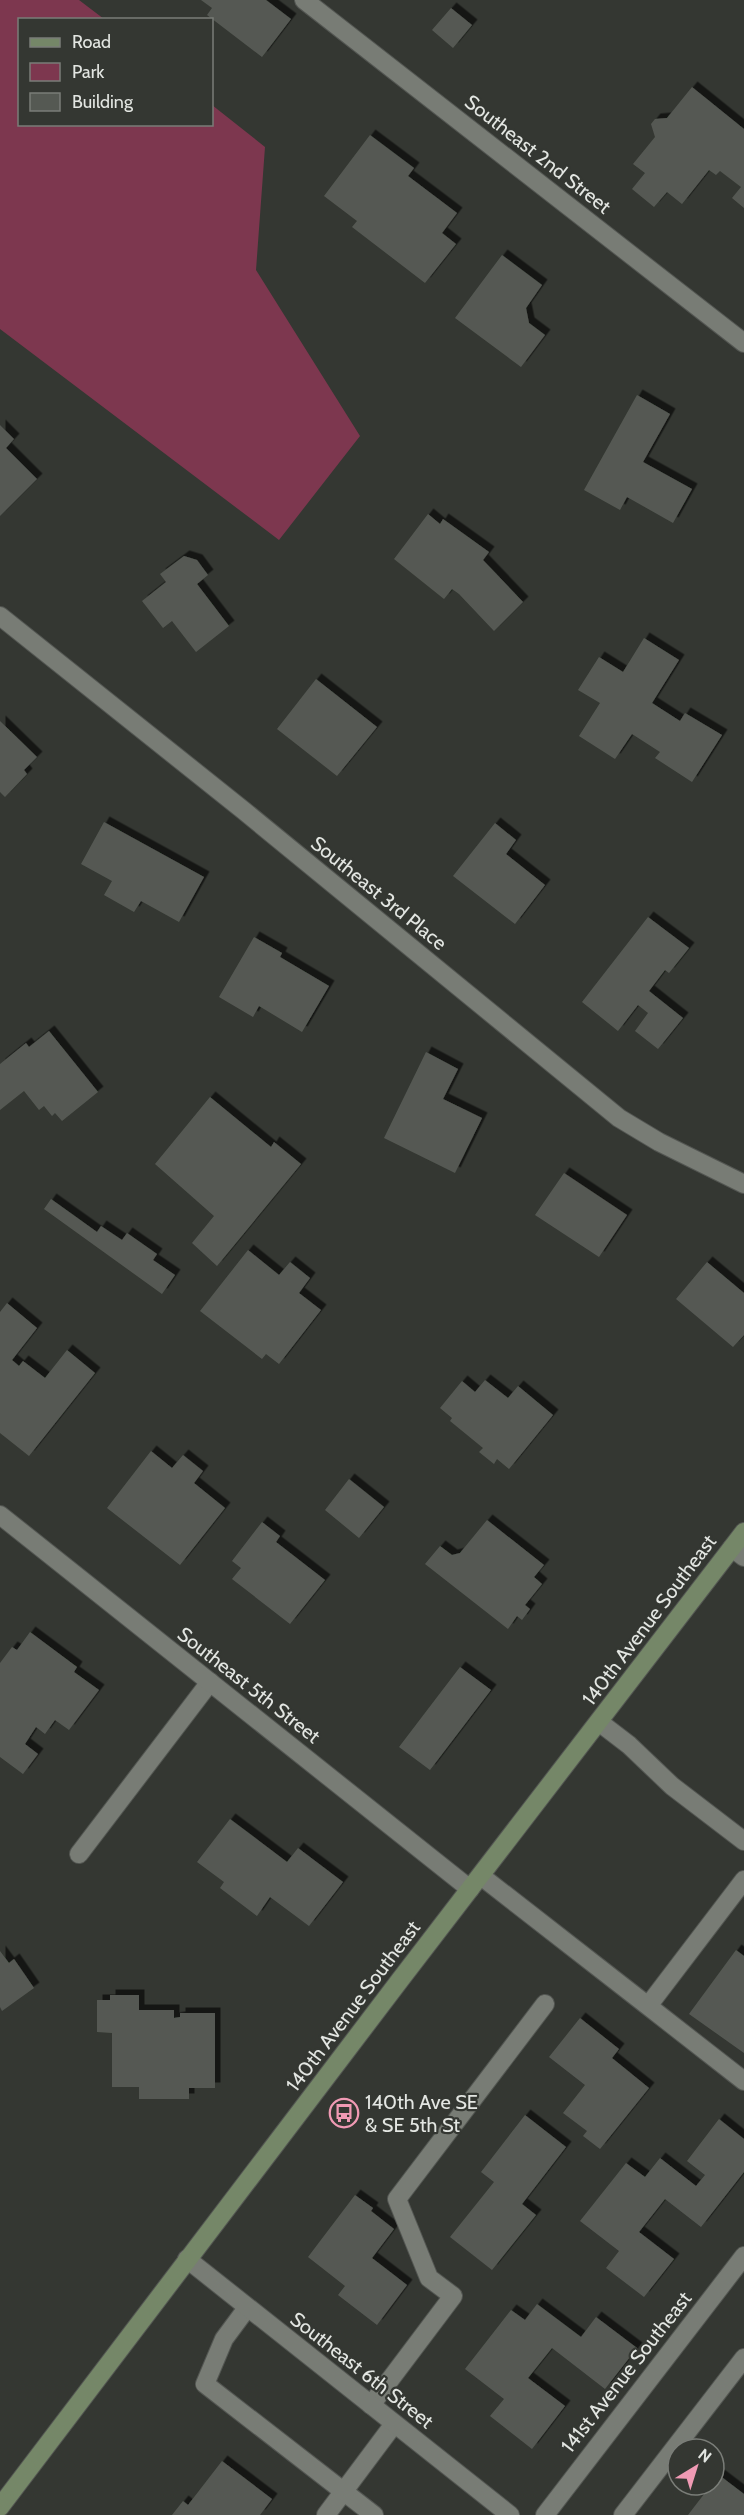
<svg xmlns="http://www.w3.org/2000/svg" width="744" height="2515" viewBox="0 0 744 2515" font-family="Cabin,sans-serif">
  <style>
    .green { fill: #7d374f }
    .building { fill: #555953; filter: url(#shadow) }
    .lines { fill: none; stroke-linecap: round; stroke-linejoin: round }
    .lane-casing { stroke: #535652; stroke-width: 20 }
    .street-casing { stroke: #535652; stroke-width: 20 }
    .secondary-casing { stroke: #535652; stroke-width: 20 }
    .lane { stroke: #787c75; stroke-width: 18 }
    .street { stroke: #787c75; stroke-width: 18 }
    .secondary { stroke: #758768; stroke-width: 18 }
    .labels { text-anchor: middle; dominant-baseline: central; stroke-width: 4.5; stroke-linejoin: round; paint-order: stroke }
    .street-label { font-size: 20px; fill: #e3e6e2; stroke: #343732 }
    .poi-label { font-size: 20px; fill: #e3e6e2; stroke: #343732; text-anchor: start }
  </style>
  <defs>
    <filter id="shadow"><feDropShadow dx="5.5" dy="-5.5" stdDeviation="0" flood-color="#0009"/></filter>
  </defs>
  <rect width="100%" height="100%" fill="#343732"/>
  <path class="green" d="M 0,0 L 79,0 L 104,19 L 20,20 L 20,124 L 212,124 L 212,105 L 265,147 L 256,270 L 360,436 L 279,540 L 0,329 Z"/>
  <path class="building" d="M 201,0 L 266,0 L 291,19 L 262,57 L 207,15 L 212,8 Z
    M 451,8 L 472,25 L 453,48 L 432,30 Z
    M 692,87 L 744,129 L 744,208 L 732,198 L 741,187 L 720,171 L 716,175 L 709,170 L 682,204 L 667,192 L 654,207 L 632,189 L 645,173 L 633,164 L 655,137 L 651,124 L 655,119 L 667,118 Z
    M 370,135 L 414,168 L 408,176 L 457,213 L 442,233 L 456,244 L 425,283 L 352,227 L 357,221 L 324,196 Z
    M 502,255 L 542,285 L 526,308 L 529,323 L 545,335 L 521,367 L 455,318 Z
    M 637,395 L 670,414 L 643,462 L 692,489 L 673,523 L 627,497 L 620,510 L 584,490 Z
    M 0,425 L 14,439 L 6,448 L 37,479 L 0,516 Z
    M 428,514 L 440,524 L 443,519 L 489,552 L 483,560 L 523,602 L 494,631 L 459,594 L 452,589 L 444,599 L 394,559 Z
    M 184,556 L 197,560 L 208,575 L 197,584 L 229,626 L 196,652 L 172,621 L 163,628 L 142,601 L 166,582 L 160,574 Z
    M 644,638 L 679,660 L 652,703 L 680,721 L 685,713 L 722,735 L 692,782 L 655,758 L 660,752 L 632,734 L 615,759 L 579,736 L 600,703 L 578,690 L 599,657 L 623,672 Z
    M 316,679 L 377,727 L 337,776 L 277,729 Z
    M 0,721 L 37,757 L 24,770 L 27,774 L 5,797 L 0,792 Z
    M 104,822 L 204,877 L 179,922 L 141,901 L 134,912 L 104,895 L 112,881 L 81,864 Z
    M 495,823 L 516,840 L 506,854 L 545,885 L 515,924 L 453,876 Z
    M 648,917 L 689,948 L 669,973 L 665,970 L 649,991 L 683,1018 L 658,1049 L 635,1031 L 648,1013 L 638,1005 L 618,1031 L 582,1002 Z
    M 254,937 L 282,953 L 280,957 L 329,986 L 302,1032 L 259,1006 L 253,1017 L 219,997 Z
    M 49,1031 L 98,1092 L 62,1121 L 55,1113 L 52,1116 L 44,1106 L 39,1110 L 24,1091 L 0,1110 L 0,1064 L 26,1043 L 29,1047 Z
    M 426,1052 L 458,1069 L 443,1099 L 482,1118 L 455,1173 L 384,1138 Z
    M 210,1097 L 271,1147 L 274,1142 L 301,1164 L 217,1266 L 192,1243 L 214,1216 L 155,1164 Z
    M 564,1173 L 627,1215 L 599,1257 L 535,1215 Z
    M 51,1199 L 97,1232 L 101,1226 L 122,1240 L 127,1233 L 157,1254 L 153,1260 L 175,1275 L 162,1294 L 44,1209 Z
    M 248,1250 L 279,1275 L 290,1262 L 310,1278 L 299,1293 L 321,1310 L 279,1364 L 266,1354 L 262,1359 L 200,1311 Z
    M 707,1262 L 744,1293 L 744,1335 L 733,1347 L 676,1299 Z
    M 7,1303 L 37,1328 L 12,1360 L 19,1366 L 23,1361 L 45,1378 L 67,1350 L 95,1373 L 29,1456 L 0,1433 L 0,1312 Z
    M 485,1380 L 508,1398 L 518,1386 L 553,1415 L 509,1469 L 497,1459 L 494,1464 L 479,1452 L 483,1448 L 450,1421 L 452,1418 L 440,1408 L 462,1381 L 475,1392 Z
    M 151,1451 L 172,1468 L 183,1455 L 203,1471 L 194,1483 L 225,1508 L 180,1565 L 107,1508 Z
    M 349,1479 L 384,1507 L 359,1538 L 325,1510 Z
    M 487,1520 L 544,1565 L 534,1577 L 542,1584 L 525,1605 L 530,1609 L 522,1620 L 517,1616 L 508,1629 L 425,1564 L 440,1546 L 452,1555 L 460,1553 Z
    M 262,1522 L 280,1536 L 276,1542 L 325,1580 L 290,1624 L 232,1579 L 241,1568 L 232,1561 Z
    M 30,1632 L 77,1667 L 74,1672 L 99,1690 L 69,1730 L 55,1720 L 45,1734 L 36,1727 L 25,1744 L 38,1754 L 23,1774 L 0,1757 L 0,1663 L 12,1647 L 17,1650 Z
    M 460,1667 L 491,1690 L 430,1770 L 399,1747 Z
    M 230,1819 L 287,1862 L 298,1848 L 343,1882 L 309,1926 L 270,1897 L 257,1916 L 220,1888 L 224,1882 L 197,1862 Z
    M 736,1950 L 744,1956 L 744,2053 L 689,2014 Z
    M 0,1951 L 9,1963 L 14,1959 L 34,1988 L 2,2011 L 0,2007 Z
    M 110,1995 L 139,1995 L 139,2010 L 174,2010 L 174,2018 L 180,2017 L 180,2013 L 215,2013 L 215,2088 L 189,2088 L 189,2099 L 139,2099 L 139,2087 L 112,2087 L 112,2033 L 97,2032 L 97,2000 L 110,2000 Z
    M 580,2018 L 619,2049 L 612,2058 L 649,2088 L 600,2149 L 583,2136 L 587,2131 L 563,2113 L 585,2085 L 549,2057 Z
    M 525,2115 L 566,2147 L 522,2204 L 536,2215 L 492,2270 L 450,2237 L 494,2182 L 481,2172 Z
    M 719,2119 L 744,2139 L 744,2172 L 701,2227 L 665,2199 L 639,2232 L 674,2259 L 644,2297 L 606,2268 L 619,2251 L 580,2221 L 626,2163 L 645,2177 L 660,2158 L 696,2186 L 705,2175 L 687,2161 Z
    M 355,2195 L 373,2208 L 371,2211 L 394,2229 L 372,2258 L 407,2285 L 377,2325 L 338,2295 L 345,2286 L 308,2257 Z
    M 537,2304 L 581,2337 L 596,2317 L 637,2348 L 605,2389 L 552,2348 L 528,2378 L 565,2406 L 532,2449 L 490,2416 L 504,2399 L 465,2369 L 511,2310 L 525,2320 Z
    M 222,2461 L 272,2499 L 260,2515 L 172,2515 L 183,2501 L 188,2505 Z
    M 719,2475 L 744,2494 L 744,2515 L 688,2515 L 711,2485 L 714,2485 Z"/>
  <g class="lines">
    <g class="lane-casing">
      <path id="lane" d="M 599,1722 L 629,1745 L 672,1786 L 744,1841
        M 79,1854 L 210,1682
        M 481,1876 L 648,2006
        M 744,1880 L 648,2006 L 744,2081
        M 247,2308 L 224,2339 L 205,2384 L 374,2515
        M 371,2405 L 453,2296 L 429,2278 L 397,2199 L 545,2004
        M 326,2515 L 394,2424
        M 545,2515 L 744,2256
        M 623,2515 L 744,2358"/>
    </g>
    <g class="street-casing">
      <path id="street" d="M 304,0 L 744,343
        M 0,616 L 243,810 L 619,1118 L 659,1142 L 744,1184
        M 0,1515 L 470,1889
        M 732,1548 L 744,1557
        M 187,2259 L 510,2515"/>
    </g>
    <g class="secondary-casing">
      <path id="secondary" d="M 0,2507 L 400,1980 L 744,1532"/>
    </g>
    <use href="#lane" class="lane"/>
    <use href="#street" class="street"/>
    <use href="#secondary" class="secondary"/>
  </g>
  <defs>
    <g id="bus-ring" transform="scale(1.5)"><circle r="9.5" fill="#343732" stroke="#f09ab4" stroke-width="1.5"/><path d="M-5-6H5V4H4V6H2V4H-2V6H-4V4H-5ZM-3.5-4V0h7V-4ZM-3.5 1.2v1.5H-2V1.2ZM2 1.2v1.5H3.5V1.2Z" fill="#f09ab4"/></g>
  </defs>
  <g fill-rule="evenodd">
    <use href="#bus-ring" x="344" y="2113"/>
  </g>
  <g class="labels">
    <g class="street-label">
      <text transform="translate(538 154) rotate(38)">Southeast 2nd Street</text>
      <text transform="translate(379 893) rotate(39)">Southeast 3rd Place</text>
      <text transform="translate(649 1620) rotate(-53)">140th Avenue Southeast</text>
      <text transform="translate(249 1685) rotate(38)">Southeast 5th Street</text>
      <text transform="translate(353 2006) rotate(-53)">140th Avenue Southeast</text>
      <text transform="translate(362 2370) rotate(38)">Southeast 6th Street</text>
      <text transform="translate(626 2372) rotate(-52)">141st Avenue Southeast</text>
    </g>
    <g class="poi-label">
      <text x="365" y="2102">140th Ave SE<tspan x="365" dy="23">&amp; SE 5th St</tspan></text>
    </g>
  </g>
  <rect x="18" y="18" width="195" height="108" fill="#343732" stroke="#7a7d78" stroke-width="1.5"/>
  <rect x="30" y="38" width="30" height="9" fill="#758768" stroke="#7a7d78" stroke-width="1.5"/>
  <text x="72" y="48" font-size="18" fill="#e3e6e2">Road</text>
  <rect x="30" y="63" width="30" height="18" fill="#7d374f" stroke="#7a7d78" stroke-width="1.5"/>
  <text x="72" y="78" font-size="18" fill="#e3e6e2">Park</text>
  <rect x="30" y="93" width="30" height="18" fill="#555953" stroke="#7a7d78" stroke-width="1.5"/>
  <text x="72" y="108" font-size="18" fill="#e3e6e2">Building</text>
  <g transform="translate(696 2467) rotate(38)"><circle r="28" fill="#343732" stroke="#7a7d78" stroke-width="1.5"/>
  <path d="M0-4.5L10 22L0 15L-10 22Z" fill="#f09ab4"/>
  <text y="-9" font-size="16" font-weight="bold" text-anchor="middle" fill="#e3e6e2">N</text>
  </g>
</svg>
